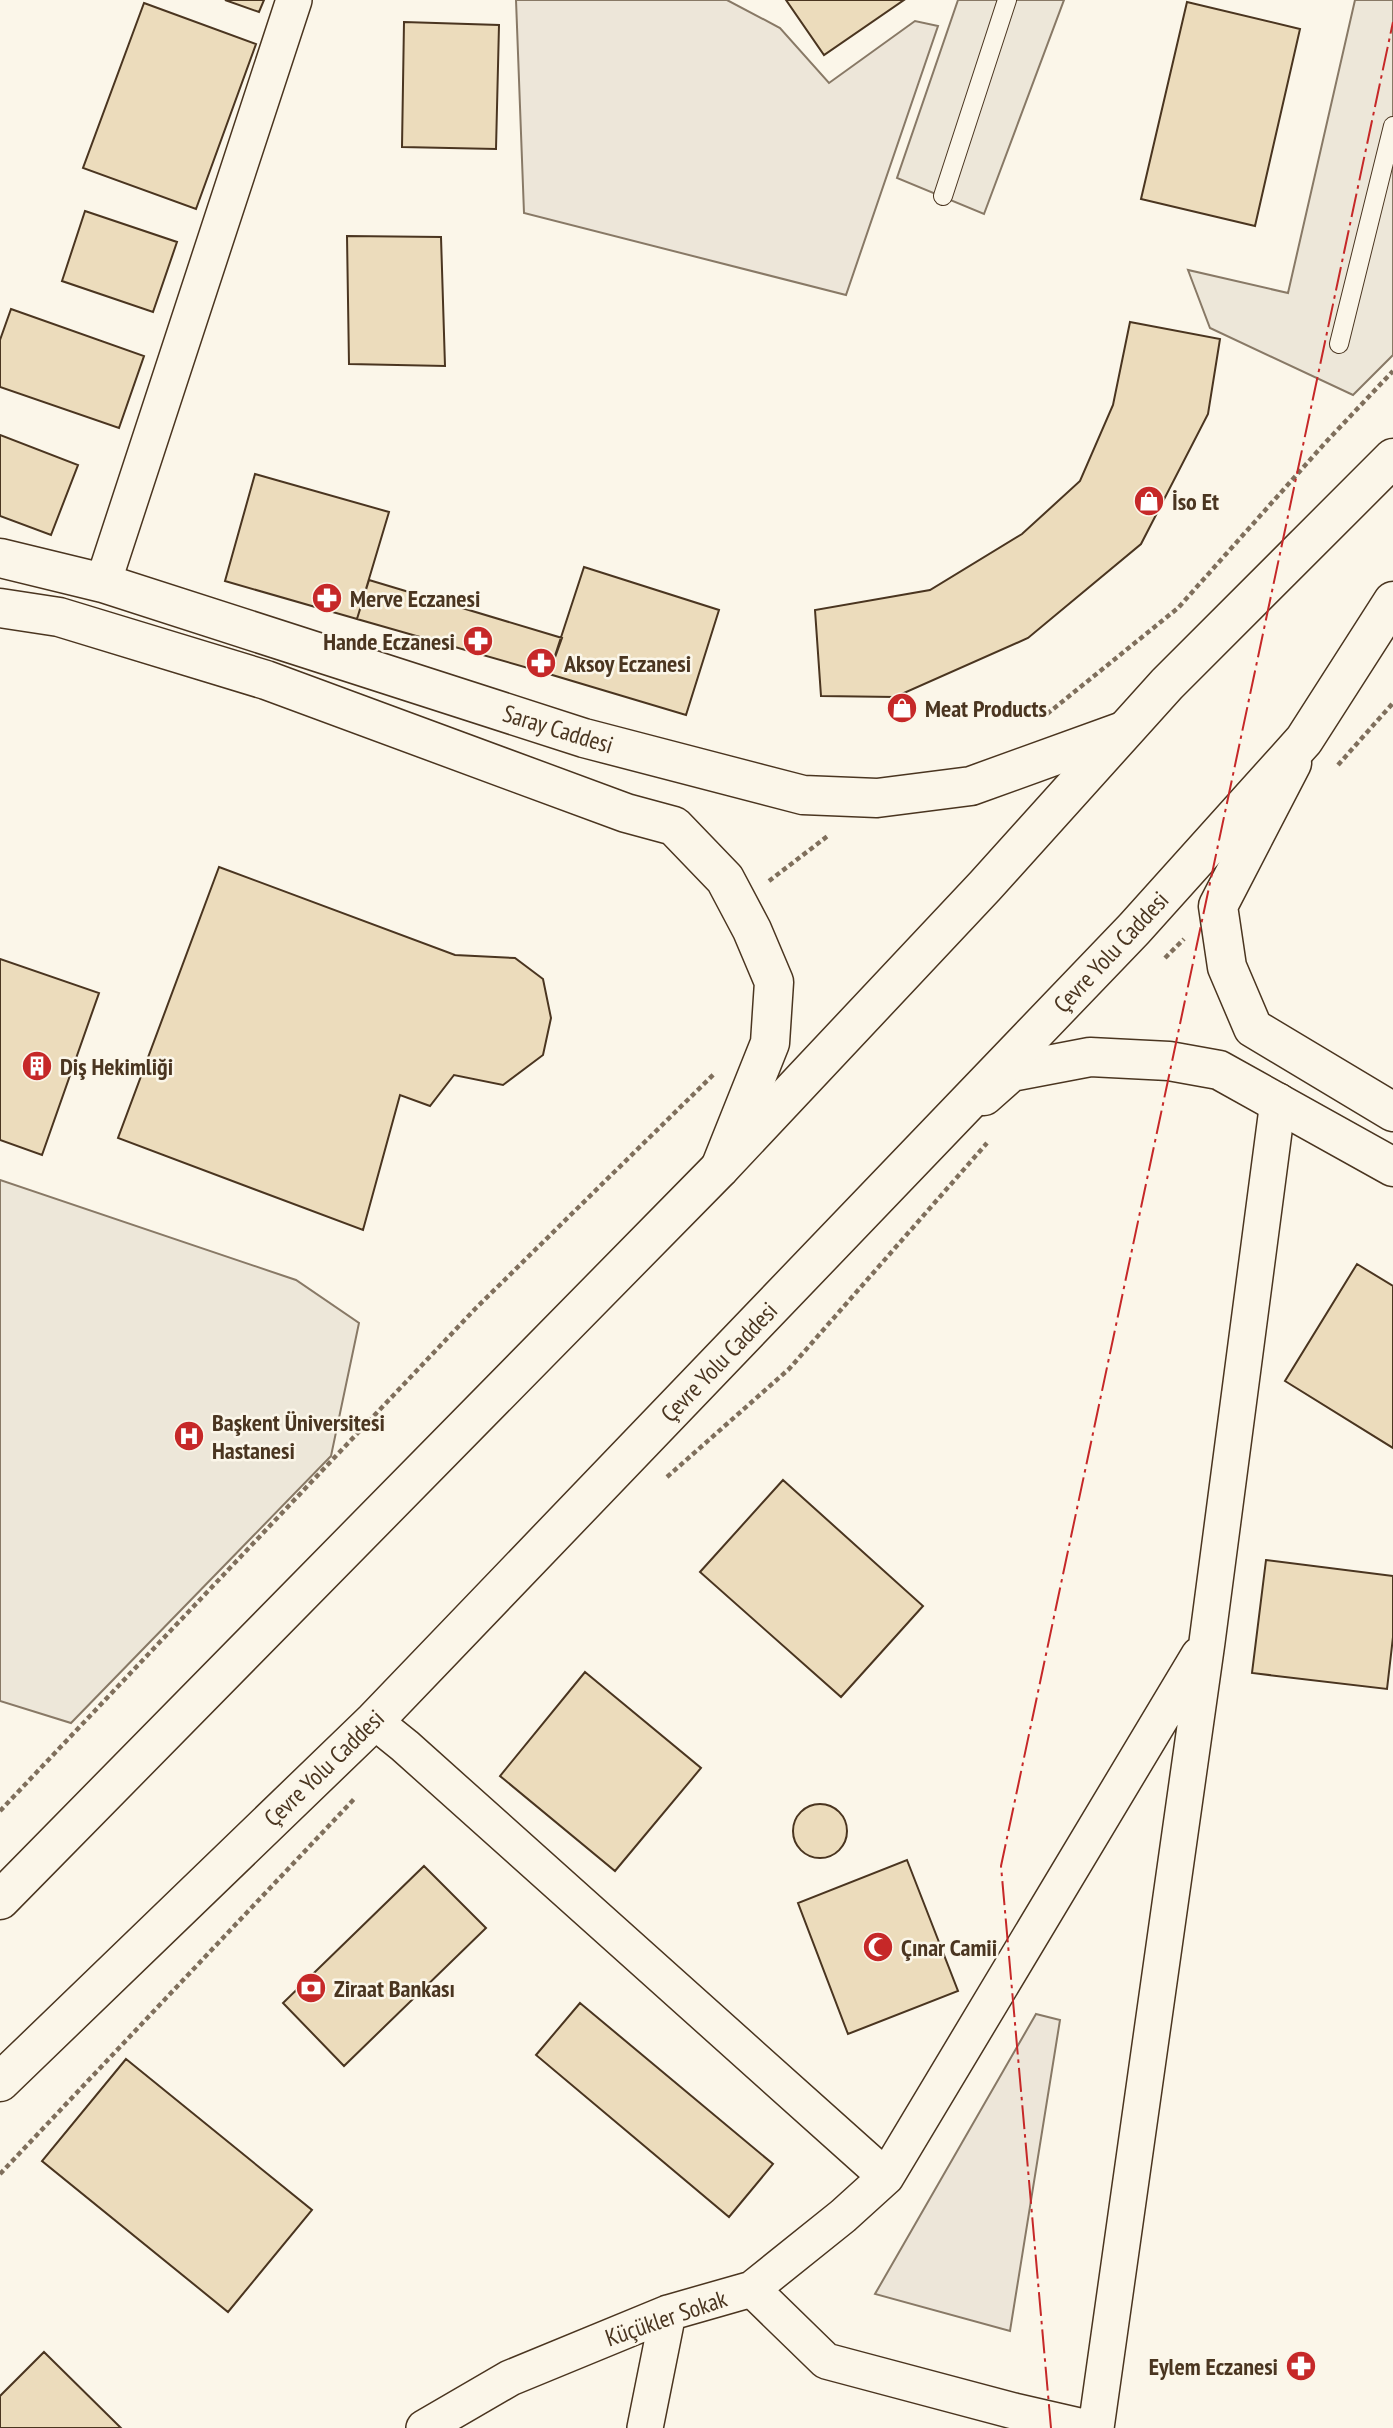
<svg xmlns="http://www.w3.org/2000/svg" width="1393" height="2428" viewBox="0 0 1393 2428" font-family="'PT Sans Narrow',sans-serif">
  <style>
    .green { fill: #ede6d9; stroke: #887966; stroke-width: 2 }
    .parking { fill: #ede7d9; stroke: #887966; stroke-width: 2 }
    .building { fill: #ecdcbc; stroke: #4a3520; stroke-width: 2 }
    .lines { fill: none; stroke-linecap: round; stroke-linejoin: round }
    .lane-casing { stroke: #4a3520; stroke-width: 20 }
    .street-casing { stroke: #4a3520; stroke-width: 38 }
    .secondary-casing { stroke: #4a3520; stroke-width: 41 }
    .highway-casing { stroke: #4a3520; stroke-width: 41 }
    .path { stroke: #7f6f5c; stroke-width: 4.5; stroke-dasharray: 5 3.5; stroke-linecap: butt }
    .lane { stroke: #fbf6e9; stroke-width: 18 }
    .street { stroke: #fbf6e9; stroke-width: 35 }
    .secondary { stroke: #fbf6e9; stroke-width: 38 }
    .highway { stroke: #fbf6e9; stroke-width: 38 }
    .power { stroke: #c62828; stroke-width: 2; stroke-dasharray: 24 5 3.5 5; stroke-linecap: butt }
    .labels { text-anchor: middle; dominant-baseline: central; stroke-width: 5; stroke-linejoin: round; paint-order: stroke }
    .poi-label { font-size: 24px; font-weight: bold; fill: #4a3520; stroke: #fbf6e9; text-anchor: start }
    .street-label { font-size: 24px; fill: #4a3520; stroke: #fbf6e9 }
  </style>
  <rect width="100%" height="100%" fill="#fbf6e9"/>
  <path class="green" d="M 516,0 L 727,0 L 780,28 L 829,83 L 915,21 L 938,26 L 846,295 L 524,213 Z
    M 1036,2014 L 1060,2020 L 1010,2331 L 875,2294 Z"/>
  <path class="parking" d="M 958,0 L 1064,0 L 984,214 L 897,178 Z
    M 1355,0 L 1393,0 L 1393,355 L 1353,395 L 1210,328 L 1188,270 L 1288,293 Z
    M 0,1180 L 296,1280 L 359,1323 L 331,1456 L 71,1723 L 0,1701 Z"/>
  <path class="building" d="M 225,0 L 264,0 L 259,12 Z
    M 786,0 L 904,0 L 824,55 Z
    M 1187,2 L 1300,29 L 1255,226 L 1141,199 Z
    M 144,3 L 256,44 L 196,209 L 83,168 Z
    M 404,22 L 499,25 L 496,149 L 402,147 Z
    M 85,211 L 177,242 L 153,312 L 62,281 Z
    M 347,236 L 441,237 L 445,366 L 349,364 Z
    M 11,309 L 144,356 L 119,428 L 0,387 L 0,340 Z
    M 1130,322 L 1220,339 L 1208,414 L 1141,544 L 1028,638 L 895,697 L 821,696 L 815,610 L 930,590 L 1022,534 L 1080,481 L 1113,405 Z
    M 0,435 L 78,465 L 51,535 L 0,516 Z
    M 255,474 L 389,512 L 357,619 L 225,581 Z
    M 584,567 L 719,610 L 686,715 L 549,674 Z
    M 369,580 L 562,638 L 549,674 L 357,619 Z
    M 219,867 L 455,955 L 515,958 L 543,979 L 551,1018 L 543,1055 L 503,1085 L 454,1075 L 430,1106 L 400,1095 L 363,1230 L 118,1138 Z
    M 0,959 L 99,993 L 42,1155 L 0,1140 Z
    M 1357,1264 L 1393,1286 L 1393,1448 L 1285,1381 Z
    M 783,1480 L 923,1606 L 841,1697 L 700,1572 Z
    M 1266,1560 L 1393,1576 L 1393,1637 L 1387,1689 L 1252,1673 Z
    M 585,1672 L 701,1768 L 615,1871 L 500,1776 Z
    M793 1831a27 27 0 1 1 54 0a27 27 0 1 1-54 0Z
    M 907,1860 L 958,1991 L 848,2034 L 798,1903 Z
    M 424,1866 L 486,1928 L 344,2066 L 283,2003 Z
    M 580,2003 L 773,2164 L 729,2217 L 536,2055 Z
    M 126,2059 L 312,2210 L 228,2312 L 42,2161 Z
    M 44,2352 L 121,2428 L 0,2428 L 0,2396 Z"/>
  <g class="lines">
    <g class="lane-casing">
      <path id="lane" d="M 943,196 L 1007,0
        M 1339,344 L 1393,126"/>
    </g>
    <g class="street-casing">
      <path id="street" d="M 103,583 L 294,0
        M 374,1721 L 405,1746 L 886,2177
        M 752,2289 L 826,2361 L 1014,2411 L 1088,2428
        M 424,2428 L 510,2378 L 668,2313 L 752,2289 L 843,2216 L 886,2177 L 1199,1655
        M 645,2428 L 668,2313
        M 1096,2428 L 1207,1642 L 1278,1101"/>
    </g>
    <g class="secondary-casing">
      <path id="secondary" d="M 0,558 L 103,583 L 584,738 L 803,795 L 877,798 L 971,786 L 1123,731
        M 0,608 L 59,617 L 266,680 L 626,813 L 674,826 L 725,879 L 752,930 L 774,982 L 770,1043 L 720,1168
        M 1292,763 L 1218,906 L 1227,967 L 1253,1028 L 1393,1112
        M 984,1096 L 1011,1072 L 1090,1057 L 1169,1061 L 1219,1070 L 1393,1167"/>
    </g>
    <g class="highway-casing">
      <path id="highway" d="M 0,1900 L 720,1168 L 985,886 L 1167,684 L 1393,458
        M 0,2082 L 374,1721 L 1134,929 L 1304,740 L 1393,601"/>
    </g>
    <path class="path" d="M 1047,714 L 1178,608 L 1325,443 L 1393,371
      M 1338,765 L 1393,703
      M 769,881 L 829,835
      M 1165,958 L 1184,939
      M 667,1477 L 789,1369 L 987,1143
      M 0,1811 L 475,1309 L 714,1074
      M 0,2174 L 356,1797"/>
    <use href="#lane" class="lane"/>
    <use href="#street" class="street"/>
    <use href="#secondary" class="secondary"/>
    <use href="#highway" class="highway"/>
    <path class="power" d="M 1051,2428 L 1001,1866 L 1393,22"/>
  </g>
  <defs>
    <g id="shop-disc" transform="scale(1.575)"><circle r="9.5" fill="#c62828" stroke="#fbf6e9"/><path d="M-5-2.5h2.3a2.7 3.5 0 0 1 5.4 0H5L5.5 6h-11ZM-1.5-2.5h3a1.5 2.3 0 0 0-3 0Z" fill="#fff"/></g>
    <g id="pharmacy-disc" transform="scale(1.575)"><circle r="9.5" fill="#c62828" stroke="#fbf6e9"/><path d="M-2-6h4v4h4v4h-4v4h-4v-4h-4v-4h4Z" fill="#fff"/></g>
    <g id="building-disc" transform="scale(1.575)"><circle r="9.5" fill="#c62828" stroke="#fbf6e9"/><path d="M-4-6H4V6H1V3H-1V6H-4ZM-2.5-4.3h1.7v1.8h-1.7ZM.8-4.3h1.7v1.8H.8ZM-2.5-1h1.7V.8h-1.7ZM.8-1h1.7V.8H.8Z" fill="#fff"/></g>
    <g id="hospital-disc" transform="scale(1.575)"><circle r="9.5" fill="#c62828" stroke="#fbf6e9"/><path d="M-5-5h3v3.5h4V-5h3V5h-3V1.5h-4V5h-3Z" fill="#fff"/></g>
    <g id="mosque-disc" transform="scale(1.575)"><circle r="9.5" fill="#c62828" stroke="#fbf6e9"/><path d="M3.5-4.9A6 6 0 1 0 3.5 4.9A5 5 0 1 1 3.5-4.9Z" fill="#fff"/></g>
    <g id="bank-disc" transform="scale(1.575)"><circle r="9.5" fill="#c62828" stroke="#fbf6e9"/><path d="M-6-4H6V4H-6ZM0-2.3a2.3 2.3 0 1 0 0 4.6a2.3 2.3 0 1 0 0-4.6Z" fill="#fff"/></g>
  </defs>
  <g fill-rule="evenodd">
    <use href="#shop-disc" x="1149" y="501"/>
    <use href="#pharmacy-disc" x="327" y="598"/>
    <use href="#pharmacy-disc" x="478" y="641"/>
    <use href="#pharmacy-disc" x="541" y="663"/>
    <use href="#shop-disc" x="902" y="708"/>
    <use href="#building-disc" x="37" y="1066"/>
    <use href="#hospital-disc" x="189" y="1436"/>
    <use href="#mosque-disc" x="878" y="1947"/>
    <use href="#bank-disc" x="311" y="1988"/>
    <use href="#pharmacy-disc" x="1301" y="2366"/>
  </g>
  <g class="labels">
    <g class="poi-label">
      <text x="1172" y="501">İso Et</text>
      <text x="350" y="598">Merve Eczanesi</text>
      <text x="455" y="641" text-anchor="end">Hande Eczanesi</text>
      <text x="564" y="663">Aksoy Eczanesi</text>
      <text x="925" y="708">Meat Products</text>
      <text x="60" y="1066">Diş Hekimliği</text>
      <text x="212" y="1422">Başkent Üniversitesi<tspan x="212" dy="28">Hastanesi</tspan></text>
      <text x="901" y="1947">Çınar Camii</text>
      <text x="334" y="1988">Ziraat Bankası</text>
      <text x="1278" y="2366" text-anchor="end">Eylem Eczanesi</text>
    </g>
    <g class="street-label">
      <text transform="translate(558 729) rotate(17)">Saray Caddesi</text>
      <text transform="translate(1111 952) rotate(-47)">Çevre Yolu Caddesi</text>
      <text transform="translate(719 1362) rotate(-46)">Çevre Yolu Caddesi</text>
      <text transform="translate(324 1768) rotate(-44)">Çevre Yolu Caddesi</text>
      <text transform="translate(666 2318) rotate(-19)">Küçükler Sokak</text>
    </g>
  </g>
</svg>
